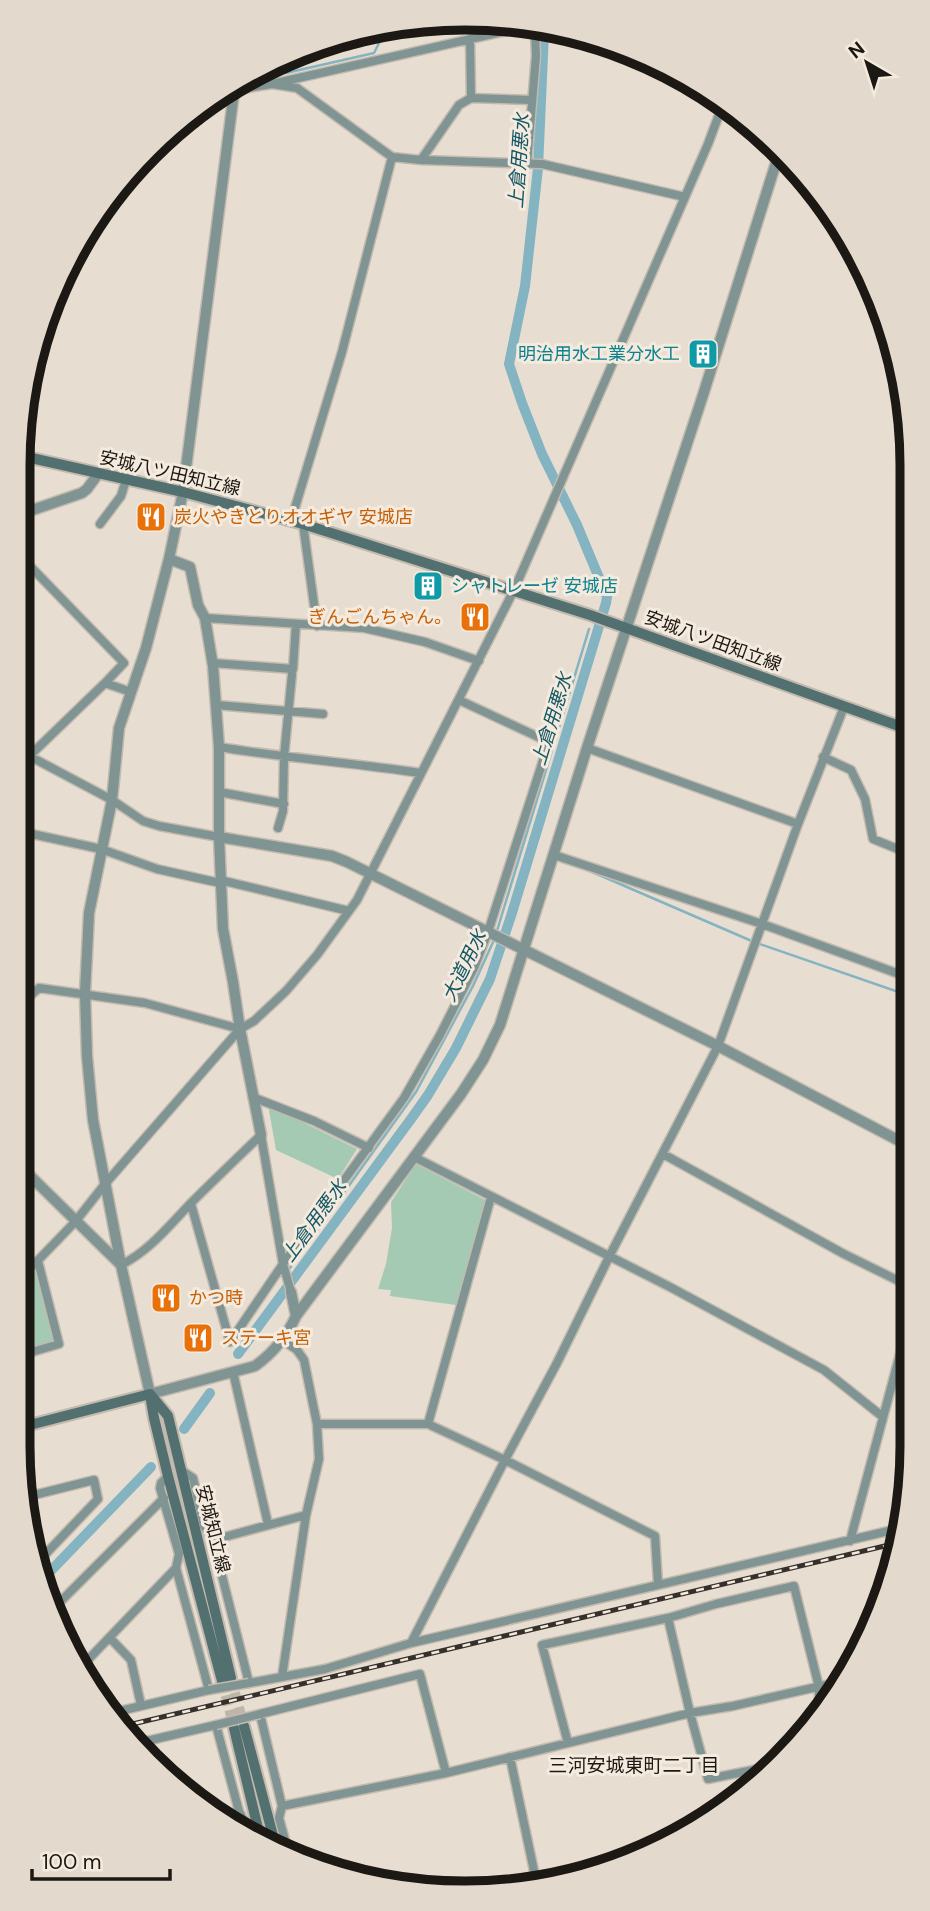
<svg xmlns="http://www.w3.org/2000/svg" width="930" height="1911" viewBox="0 0 930 1911" font-family="'DM Sans','Noto Sans JP',sans-serif">
  <style>
    .green { fill: #a4cab4 }
    .lines { fill: none; stroke-linecap: round; stroke-linejoin: round }
    .stream { stroke: #84b4c1; stroke-width: 2.5 }
    .canal { stroke: #84b4c1; stroke-width: 10 }
    .secondary-tunnel { stroke: #beb6aa; stroke-width: 10; stroke-dasharray: 10 5; stroke-linecap: butt }
    .minor-casing { stroke: #c2baae; stroke-width: 11 }
    .tertiary-casing { stroke: #c2baae; stroke-width: 13 }
    .secondary-casing { stroke: #c2baae; stroke-width: 14 }
    .minor { stroke: #7f9493; stroke-width: 8 }
    .tertiary { stroke: #7f9493; stroke-width: 10 }
    .secondary { stroke: #51706f; stroke-width: 10 }
    .rail-casing { stroke: #35302b; stroke-width: 5 }
    .rail { stroke: #f4eadd; stroke-width: 2.5; stroke-dasharray: 8; stroke-linecap: butt }
    .minor-bridge-casing { stroke: #c2baae; stroke-width: 11; stroke-linecap: butt }
    .minor-bridge { stroke: #7f9493; stroke-width: 8 }
    .labels { text-anchor: middle; dominant-baseline: central; stroke-width: 6; stroke-linejoin: round; paint-order: stroke }
    .culture-label { font-size: 18px; fill: #0d838f; stroke: #f4eadd; text-anchor: end }
    .street-label { font-size: 18px; fill: #1c1814; stroke: #f4eadd }
    .food-label { font-size: 18px; fill: #c56008; stroke: #f4eadd; text-anchor: start }
    .water-label { font-size: 19px; font-style: italic; fill: #155866; stroke: #f4eadd }
    .neighbourhood-label { font-size: 19px; fill: #1c1814; stroke: #f4eadd }
    .rim { fill: none; stroke: #1c1814; stroke-width: 9 }
  </style>
  <rect width="100%" height="100%" fill="#e7ddd0"/>
  <path class="green" d="M 268,1105 L 357,1149 L 338,1179 L 276,1150 Z
    M 416,1164 L 485,1200 L 456,1305 L 390,1296 L 391,1290 L 378,1289 L 386,1264 L 392,1228 L 391,1202 Z
    M 34,1269 L 37,1271 L 55,1338 L 51,1344 L 18,1352 L 18,1285 Z"/>
  <g class="lines">
    <path class="stream" d="M 277,67 L 286,73 L 374,53 L 384,33
      M 590,871 L 754,942 L 910,996
      M 496,934 L 589,629
      M 287,1272 L 416,1092 L 473,986 L 494,940"/>
    <path class="canal" d="M 238,1354 L 411,1119 L 428,1095 L 456,1048 L 490,979 L 511,916 L 606,603 L 607,597 L 577,525 L 542,454 L 522,403 L 509,364 L 525,286 L 538,168 L 544,32
      M 184,1429 L 210,1393
      M 40,1582 L 151,1467"/>
    <path class="secondary-tunnel" d="M 231,1678 L 244,1726
      M 222,1681 L 234,1728"/>
    <g class="minor-casing">
      <path id="minor" d="M 272,84 L 297,88 L 392,157 L 421,160 L 542,164 L 685,197
        M 236,90 L 272,84 L 524,27
        M 471,98 L 531,100
        M 421,160 L 459,105 L 471,98 L 470,39
        M 527,163 L 536,56 L 535,30
        M 291,521 L 342,352 L 392,157
        M 100,524 L 121,496 L 126,480
        M 303,524 L 317,626
        M 18,546 L 28,564 L 124,663 L 105,683
        M 18,570 L 28,564
        M 205,618 L 364,628 L 425,642 L 479,661
        M 212,663 L 293,669 L 296,624
        M 216,705 L 323,714
        M 219,747 C 286,758 354,763 421,773
        M 587,748 L 798,824
        M 18,750 L 112,800 L 143,821 L 159,826 L 219,837
        M 823,757 L 851,770 L 865,799 L 873,839 L 910,854
        M 18,767 L 105,683 L 131,692
        M 219,792 L 284,804
        M 278,828 L 283,811 L 284,757 L 292,674 L 291,669
        M 18,831 L 101,849 L 157,869 L 220,883
        M 554,855 L 762,924 L 910,978
        M 220,880 L 349,911
        M 18,997 L 23,1002 L 39,988 L 145,1003 L 240,1029
        M 255,1098 L 314,1121 L 369,1148
        M 261,1135 L 283,1264 L 291,1292
        M 663,1154 L 844,1254 L 911,1287
        M 414,1157 L 670,1287 L 824,1370 L 883,1417
        M 191,1204 L 230,1342 L 283,1264 L 404,1098 L 440,1035 L 474,968 L 488,932 L 549,742 L 459,700
        M 121,1265 C 149,1251 168,1227 190,1204 C 213,1181 237,1158 261,1135
        M 18,1281 L 75,1222 L 105,1184 L 240,1029 L 254,1021 L 286,991 L 317,955 L 357,900 L 514,590 L 708,144 L 723,104
        M 18,1356 L 59,1344 L 38,1261
        M 233,1372 L 268,1524
        M 317,1424 L 428,1424 L 505,1460 L 655,1536 L 658,1584
        M 428,1424 L 491,1197
        M 181,1470 L 193,1478 L 204,1526 L 213,1540 L 249,1683 L 325,1669 L 411,1643 L 897,1529
        M 26,1497 L 94,1480 L 98,1499 L 37,1563
        M 213,1540 L 306,1515
        M 850,1541 L 911,1313
        M 52,1610 L 164,1498
        M 668,1618 L 690,1713 L 708,1779 L 778,1765
        M 110,1638 L 131,1660 L 141,1705
        M 411,1643 L 505,1460 L 557,1363 L 609,1257 L 718,1046 L 798,824 L 844,707
        M 82,1666 L 176,1568
        M 282,1677 L 306,1515 L 319,1459 L 317,1424 L 304,1360 L 297,1350 L 282,1340
        M 107,1714 L 209,1690 L 176,1568 L 179,1554 L 160,1488 L 161,1483 L 168,1476
        M 138,1743 L 216,1725 L 240,1815 L 250,1828 L 252,1838
        M 568,1743 L 542,1645 L 668,1618 L 716,1604 L 794,1586 L 819,1687 L 819,1710
        M 510,1757 L 537,1885
        M 282,1806 L 446,1773 L 690,1713 L 733,1706 L 839,1682
        M 288,1851 L 279,1818 L 282,1806 L 260,1714 L 420,1674 L 446,1773"/>
    </g>
    <g class="tertiary-casing">
      <path id="tertiary" d="M 234,92 L 183,492 L 169,559 L 146,648 L 119,728 L 112,800 L 89,913 L 85,993 L 87,1056 L 93,1120 L 121,1265 L 150,1394 L 255,1366 C 273,1353 287,1336 296,1316 L 461,1094 L 483,1060 L 500,1025 L 587,748 L 703,395 L 780,150
        M 18,515 L 82,493 L 87,489 L 98,474
        M 169,559 L 190,567 L 198,605 L 205,618 L 213,666 L 219,747 L 219,837 L 223,929 L 233,982 L 240,1029 L 261,1135
        M 219,837 L 332,856 L 347,862 L 718,1046 L 911,1147
        M 18,1164 L 120,1264
        M 291,1292 L 296,1316
        M 224,1819 L 240,1815"/>
    </g>
    <g class="secondary-casing">
      <path id="secondary" d="M 18,455 L 183,492 L 303,524 L 590,615 L 910,730
        M 150,1394 L 168,1416 L 231,1678
        M 150,1395 L 154,1418 L 168,1476 L 222,1681
        M 18,1428 L 150,1394
        M 244,1726 L 276,1847
        M 234,1728 L 261,1841"/>
    </g>
    <use href="#minor" class="minor"/>
    <use href="#tertiary" class="tertiary"/>
    <use href="#secondary" class="secondary"/>
    <g class="rail-casing">
      <path id="rail" d="M 120,1727 L 893,1544"/>
    </g>
    <use href="#rail" class="rail"/>
    <g class="minor-bridge-casing">
      <path id="minor-bridge" d="M 209,1690 L 249,1683
        M 216,1725 L 260,1714"/>
    </g>
    <use href="#minor-bridge" class="minor-bridge"/>
  </g>
  <defs>
    <g id="building-square" transform="scale(1.575)"><rect x="-9" y="-9" width="18" height="18" rx="4" fill="#0f9aa8" stroke="#f4eadd"/><path d="M-4-6H4V6H1V3H-1V6H-4ZM-2.5-4.3h1.7v1.8h-1.7ZM.8-4.3h1.7v1.8H.8ZM-2.5-1h1.7V.8h-1.7ZM.8-1h1.7V.8H.8Z" fill="#fff"/></g>
    <g id="restaurant-square" transform="scale(1.575)"><rect x="-9" y="-9" width="18" height="18" rx="4" fill="#e8710a" stroke="#f4eadd"/><path d="M-5-6h1v4h1v-4h1v4h1v-4h1v5L-1.5 .5V6h-2V.5L-5-1ZM5-6V6H3V1.5H1.5Q1.5-4 5-6Z" fill="#fff"/></g>
  </defs>
  <g fill-rule="evenodd">
    <use href="#building-square" x="703" y="354"/>
    <use href="#restaurant-square" x="151" y="517"/>
    <use href="#building-square" x="428" y="586"/>
    <use href="#restaurant-square" x="475" y="617"/>
    <use href="#restaurant-square" x="166" y="1298"/>
    <use href="#restaurant-square" x="198" y="1338"/>
  </g>
  <g class="labels">
    <g class="culture-label">
      <text x="680" y="354">明治用水工業分水工</text>
      <text x="451" y="586" text-anchor="start">シャトレーゼ 安城店</text>
    </g>
    <g class="street-label">
      <text transform="translate(170 473) rotate(13)">安城八ツ田知立線</text>
      <text transform="translate(713 641) rotate(20)">安城八ツ田知立線</text>
      <text transform="translate(213 1529) rotate(76)">安城知立線</text>
    </g>
    <g class="food-label">
      <text x="174" y="517">炭火やきとりオオギヤ 安城店</text>
      <text x="452" y="617" text-anchor="end">ぎんごんちゃん。</text>
      <text x="189" y="1298">かつ時</text>
      <text x="221" y="1338">ステーキ宮</text>
    </g>
    <g class="water-label">
      <text transform="translate(519 161) rotate(-86)">上倉用悪水</text>
      <text transform="translate(552 719) rotate(-73)">上倉用悪水</text>
      <text transform="translate(464 966) rotate(-64)">大道用水</text>
      <text transform="translate(314 1221) rotate(-54)">上倉用悪水</text>
    </g>
    <g class="neighbourhood-label">
      <text x="634" y="1765">三河安城東町二丁目</text>
    </g>
  </g>
  <path d="M0 0H930V1911H0ZM465 30H465A435 435 0 0 1 900 465V1446A435 435 0 0 1 465 1881H465A435 435 0 0 1 30 1446V465A435 435 0 0 1 465 30Z" fill="#e3d9cd" fill-rule="evenodd"/>
  <path class="rim" d="M465 30H465A435 435 0 0 1 900 465V1446A435 435 0 0 1 465 1881H465A435 435 0 0 1 30 1446V465A435 435 0 0 1 465 30Z"/>
  <g transform="translate(867 63) rotate(321)" stroke="#f4eadd" stroke-width="5" paint-order="stroke">
  <path d="M0-5L12 26L0 18L-12 26Z" fill="#1c1814"/>
  <text y="-10" font-size="19" font-weight="bold" text-anchor="middle" fill="#1c1814">N</text>
  </g>
  <path d="M32 1869v10h138v-10" fill="none" stroke="#1c1814" stroke-width="3.5"/>
  <text x="42" y="1869" font-size="21" fill="#1c1814" stroke="#f4eadd" stroke-width="5" paint-order="stroke">100 m</text>
</svg>
